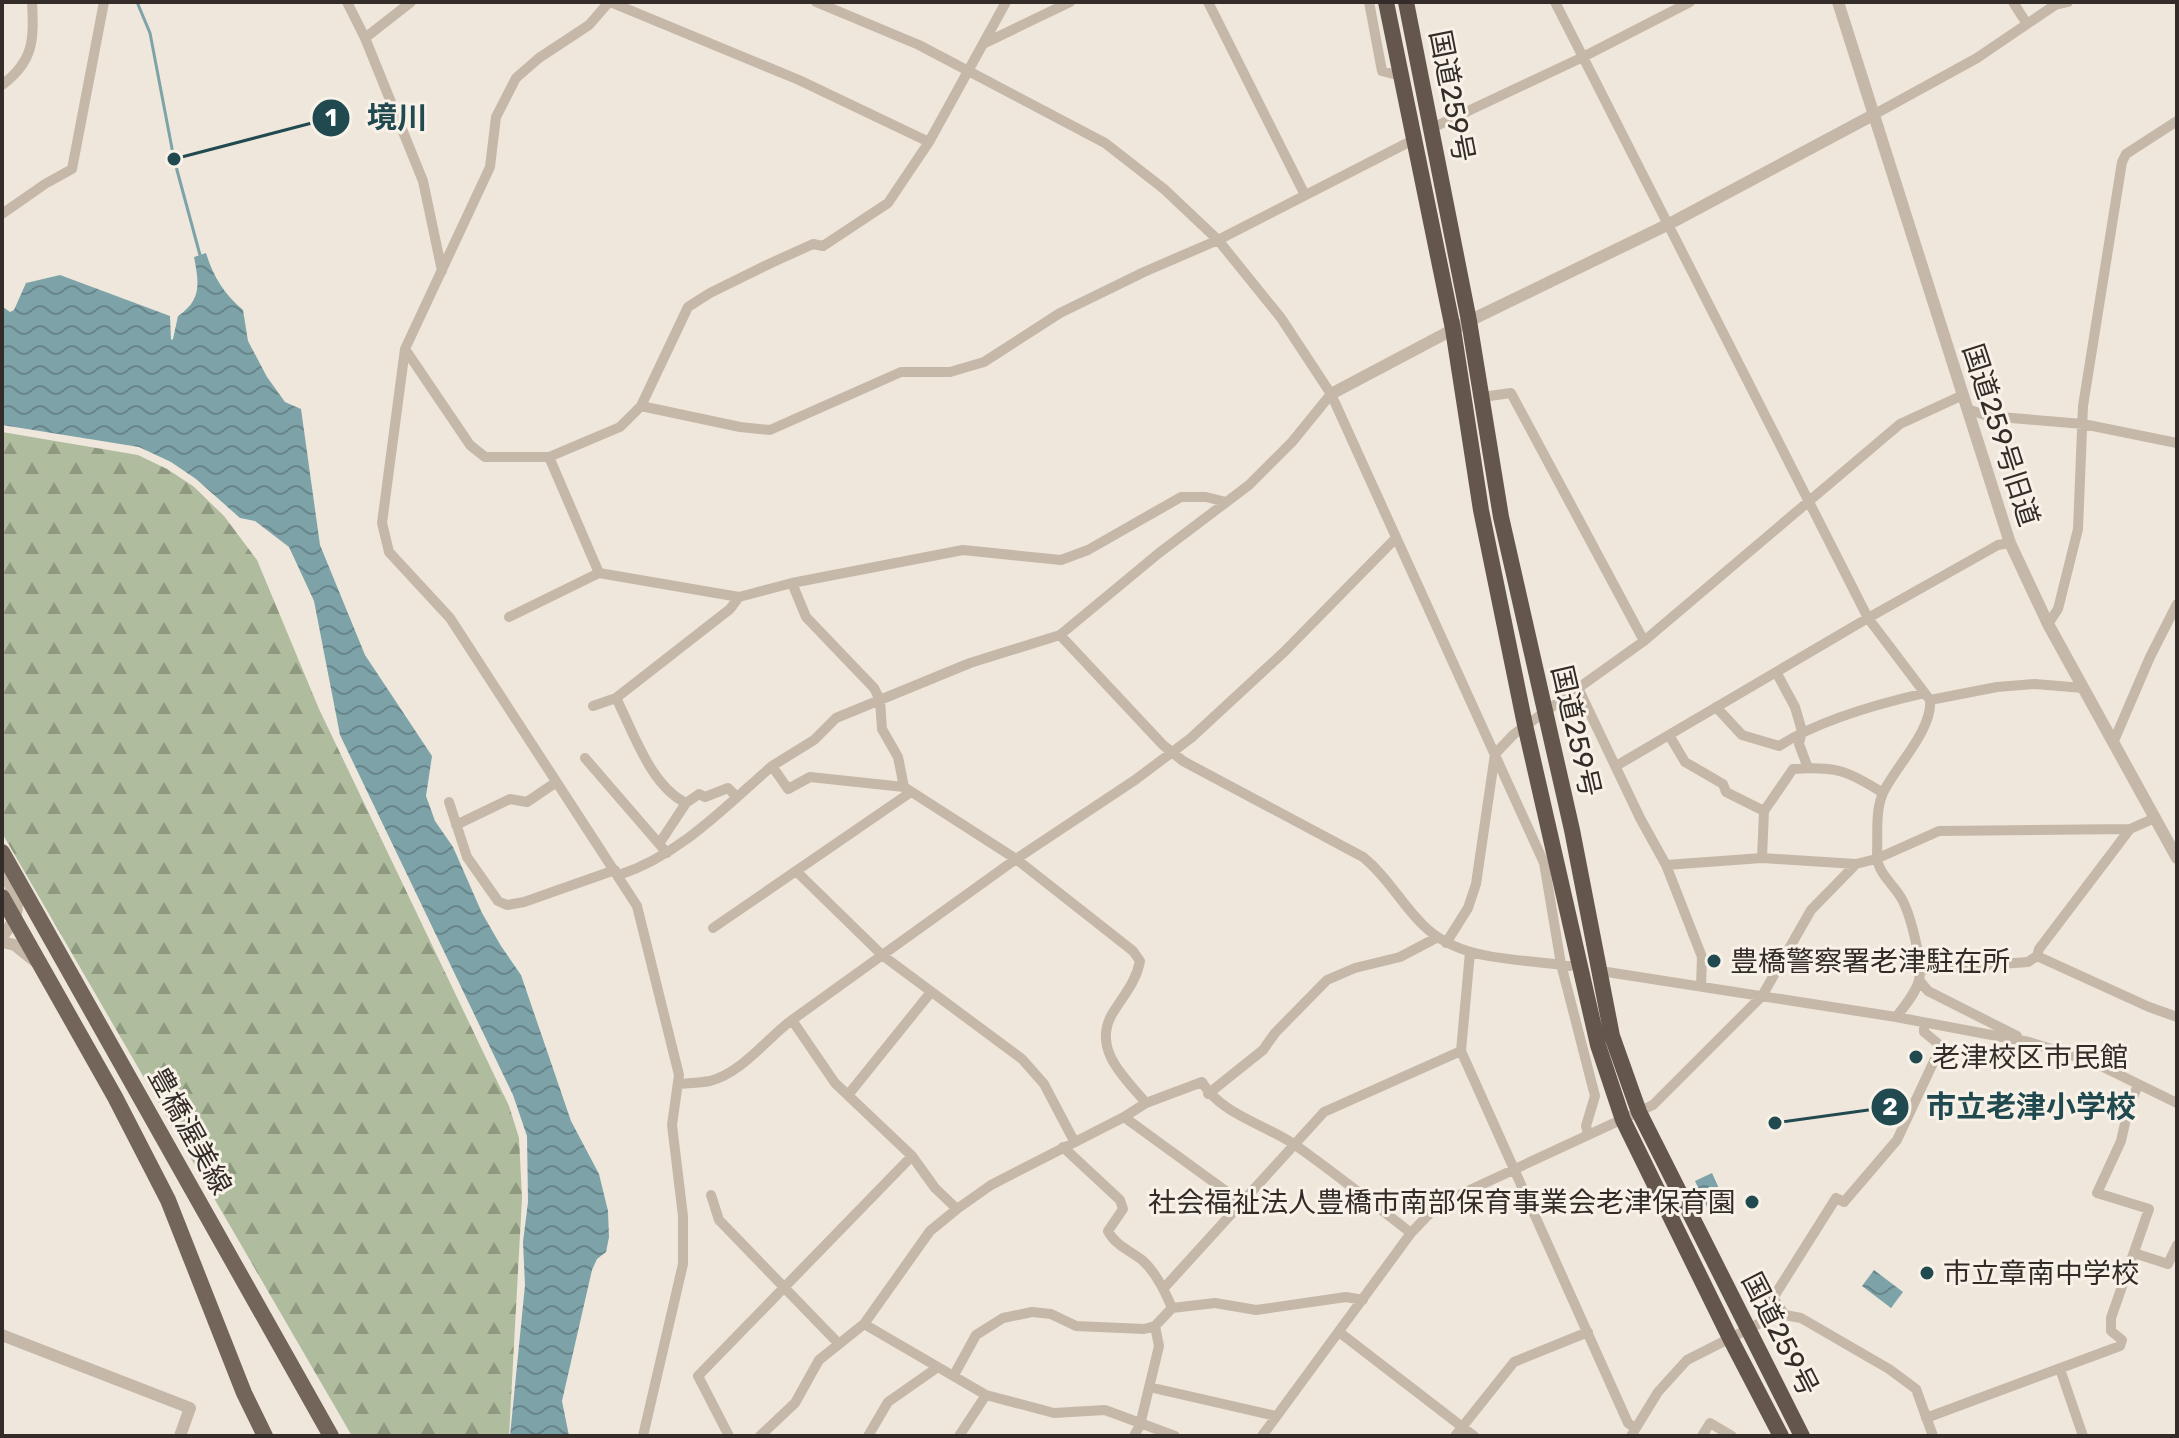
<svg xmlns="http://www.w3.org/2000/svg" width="2179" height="1438" viewBox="0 0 2179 1438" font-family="Rubik,'Noto Sans JP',sans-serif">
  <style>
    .forest { fill: url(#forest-firs) }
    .water { fill: url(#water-waves) }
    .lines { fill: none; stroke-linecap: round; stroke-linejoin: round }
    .stream { stroke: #7da3a9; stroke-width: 3 }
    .minor { stroke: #c6b8a8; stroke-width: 10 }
    .tertiary { stroke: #c6b8a8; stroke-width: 12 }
    .primary { stroke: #74655a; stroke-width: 16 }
    .trunk { stroke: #64564d; stroke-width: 16 }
    .poi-dot { fill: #214950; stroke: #f7f1e7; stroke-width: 3 }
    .labels { text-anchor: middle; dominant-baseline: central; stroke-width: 6; stroke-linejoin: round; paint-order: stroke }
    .street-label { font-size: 28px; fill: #332c28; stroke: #f7f1e7 }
    .poi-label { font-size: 28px; fill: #332c28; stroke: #f7f1e7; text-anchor: start }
    .leader { fill: none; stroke: #214950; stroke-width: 3 }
    .callout-dot { fill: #214950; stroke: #f7f1e7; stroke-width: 3 }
    .mark-label { font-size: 24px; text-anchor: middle; font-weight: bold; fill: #fff }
    .callout-label { font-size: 30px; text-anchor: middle; font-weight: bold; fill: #214950; stroke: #f7f1e7; stroke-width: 6; stroke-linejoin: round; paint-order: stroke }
  </style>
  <defs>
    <pattern id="forest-firs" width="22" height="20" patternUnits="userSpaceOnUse" patternTransform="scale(2)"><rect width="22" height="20" fill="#afbc9d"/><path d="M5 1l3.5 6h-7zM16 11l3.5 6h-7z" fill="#8f9980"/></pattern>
    <pattern id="water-waves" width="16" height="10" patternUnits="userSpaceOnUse" patternTransform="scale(2)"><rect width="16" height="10" fill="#7da3a9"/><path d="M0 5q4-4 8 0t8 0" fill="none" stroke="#67858a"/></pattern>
  </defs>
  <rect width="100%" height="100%" fill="#efe7db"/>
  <path class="forest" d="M 2,432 L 138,455 L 167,469 L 193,486 L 224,516 L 257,560 L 319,709 L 509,1106 L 519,1138 L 522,1198 L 509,1436 L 352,1436 L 2,833 Z"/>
  <path class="water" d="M 206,253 C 213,276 224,294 243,310 L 248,341 L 267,377 L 285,402 L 301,409 L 320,545 L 365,655 L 432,756 L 426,796 L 435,821 L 453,847 L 482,913 L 501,946 L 521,975 L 571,1121 L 599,1174 L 608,1211 L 609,1237 L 606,1252 L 597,1259 L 592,1270 L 562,1401 L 569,1436 L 510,1436 L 525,1285 L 523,1242 L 528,1202 L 527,1136 L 513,1095 L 340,735 L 314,601 L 289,547 L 255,521 L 240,518 L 196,479 L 171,462 L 139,447 L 2,425 L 2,276 L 4,292 L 3,307 L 10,312 L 14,310 L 26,283 L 60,275 L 170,316 L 171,340 L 173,339 L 178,316 C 202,300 199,283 194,257 Z
    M 1712,1173 L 1727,1206 L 1710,1213 L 1695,1181 Z
    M 1874,1270 L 1903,1292 L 1891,1308 L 1862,1286 Z"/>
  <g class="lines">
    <path class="stream" d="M 137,2 L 150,33 L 174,159 L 200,255"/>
    <path class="minor" d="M 347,2 L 365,38 L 423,181 L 442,271
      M 609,2 L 589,25 L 539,58 L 516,78 L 496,117 L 490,167 L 405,349 L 470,445 L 485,457 L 549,457 L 620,427 L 641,406 L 688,307 L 710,293 L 771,263 L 813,244 L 823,246 L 888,203 L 929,142 L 1006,2
      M 610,2 L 799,80 L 929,142
      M 816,2 L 919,45 L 1105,143 L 1164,189 L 1218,240 L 1281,318 L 1331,394 L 1544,863 L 1561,964 L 1595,1096 L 1586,1126 L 1588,1134
      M 1208,2 L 1305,195
      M 1369,2 L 1382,71 L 1401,76
      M 1555,2 L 1868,618 L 1930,700 C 1933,730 1895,767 1883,793 C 1875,811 1878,835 1877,854 C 1876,871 1892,883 1900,896 C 1910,911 1923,963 1919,980 C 1916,993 1904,1007 1896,1017
      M 2013,2 L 2027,24
      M 365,38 L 411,2
      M 985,43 L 1070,2
      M 2,85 C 34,61 34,40 32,2
      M 1875,114 L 1977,58 L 2055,5 L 2068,2
      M 1432,128 L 1583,57 L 1690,2
      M 2,214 L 45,184 L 72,169 L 104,2
      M 405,349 L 382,523 L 389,552 L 450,618 L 637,906 L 679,1075 L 672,1125 L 683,1216 L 683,1264 L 643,1436
      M 1482,397 L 1511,393 L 1644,641
      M 641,406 L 740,427 L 770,430 L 901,372 L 950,372 L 984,362 L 1060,313 L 1144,272 L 1218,240 L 1413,140
      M 1967,409 L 1988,416 L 2083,424 L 2177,443
      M 549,457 L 599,573 L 739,597 L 792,583 L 963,550 L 1061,560 L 1088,550 L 1181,497 L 1206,497 L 1226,502
      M 792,583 L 806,617 L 874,688 L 880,700 L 882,729 L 898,757 L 904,787
      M 509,617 L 599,573
      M 2048,624 L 2058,609 L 2078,529 L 2083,406 L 2122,162 L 2126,154 L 2177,121
      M 1060,635 L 1163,745 L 1183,761 L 1363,857 C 1388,877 1402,905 1424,926 C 1462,963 1521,958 1570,966
      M 1776,672 L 1795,707 L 1802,731 L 1799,744 L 1808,768
      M 1578,688 L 1640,818 L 1666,865 L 1702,957 L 1701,986
      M 616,698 C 634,733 650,785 686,803
      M 1930,700 L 1997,687 L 2035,684 L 2083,688
      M 593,706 L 616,698 L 730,609 L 739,597
      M 1716,707 L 1742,735 L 1779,746 C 1819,720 1877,704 1925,693
      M 1669,735 L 1685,762 L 1723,784 L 1726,792 L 1764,811
      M 2113,743 L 2150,657 L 2177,604
      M 585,758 L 667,853
      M 772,766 L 814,740 L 836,718 L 970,663 L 1060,635 L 1159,553 L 1249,485 L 1292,442 L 1331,394
      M 1616,766 L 1868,618 L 1998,545 L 2010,543
      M 449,802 L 467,857 L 498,901 L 507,905 L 524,902 L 615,870
      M 456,825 L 510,799 L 527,802 L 555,783
      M 659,844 L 686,803 L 699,794 L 705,797 L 728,788 L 737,797
      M 1762,858 L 1764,811 L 1793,769 C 1835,766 1847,770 1883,793
      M 1666,865 L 1762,858 L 1856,864
      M 797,872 L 882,955 L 1022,1059 L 1044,1084 L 1074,1141
      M 619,875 C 680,855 725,807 772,766 L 788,789 L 810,777 L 904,787 L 1016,859 L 1133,951 L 1140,961 C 1136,983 1122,997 1111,1016 C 1093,1051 1126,1079 1146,1103
      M 713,928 L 911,792
      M 1446,943 L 1468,908 L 1476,884 L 1495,754 L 1514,734 L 1644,641 L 1900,424 L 1963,395
      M 1470,952 L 1461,1051 L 1628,1423 L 1635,1428
      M 2037,956 L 2149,1007 L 2177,1017
      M 1919,970 L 2028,962 L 2037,956 L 2039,949 L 2130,829
      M 1607,972 L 1896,1017 L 2029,1042 L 2093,1062 L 2177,1103
      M 1919,980 L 1928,991 L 2017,1036
      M 792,1020 L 835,1083 L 912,1156 L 935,1188 L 957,1209
      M 678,1084 C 689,1083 700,1083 710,1081 C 743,1072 766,1039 792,1020 L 1016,859 L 1135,780 L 1191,738 L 1284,652 L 1396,538
      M 1208,1094 L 1263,1050 L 1275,1033 L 1327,980 L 1355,968 L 1400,957 L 1438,937
      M 848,1095 L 931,992
      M 1124,1117 L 1241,1202
      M 1063,1147 L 1120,1200 L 1123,1209 L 1108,1231 C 1115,1245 1129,1250 1142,1260 C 1156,1272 1165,1291 1172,1308
      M 711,1195 L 719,1220 L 838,1343
      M 2134,1253 L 2168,1264 L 2177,1245
      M 1164,1288 L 1324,1112 L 1461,1051
      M 1785,1315 L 1773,1298 L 1836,1198 L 1844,1202 L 1897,1140 L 1941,1046 L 1924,1032 L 1924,1023
      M 864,1324 L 986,1395 L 1054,1413 L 1105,1410 L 1175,1436
      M 1339,1332 L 1474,1436
      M 2060,1369 L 2083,1436
      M 954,1375 L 976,1335 L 1003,1318 L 1032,1312 L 1051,1314 L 1076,1326 L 1144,1329 L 1155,1326
      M 1149,1387 L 1276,1416
      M 1926,1418 L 2120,1346 L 2122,1340 L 2111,1331 L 2111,1318 L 2149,1209 L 2097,1193 L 2121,1141 L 2128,1110 L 2138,1085
      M 729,1436 L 698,1376 L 912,1156
      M 760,1436 L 795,1403 L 819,1360 L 864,1324 L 930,1231 L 957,1209 L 991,1185 L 1124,1117 L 1146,1103 L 1202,1082 C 1221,1115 1268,1125 1298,1147 C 1336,1174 1374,1204 1411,1233
      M 868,1436 L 888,1402 L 938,1367
      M 959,1436 L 986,1395
      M 1134,1436 L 1140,1425 L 1159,1346 L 1155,1326 L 1172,1308 L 1215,1303 L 1256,1310 L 1346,1297 L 1363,1300
      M 1262,1436 L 1411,1233 L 1431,1212 L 1459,1195 L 1653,1105 L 1762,996 L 1811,910 L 1856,864 L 1876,859 L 1939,831 L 2130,829 L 2155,818
      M 1455,1436 L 1514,1362 L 1588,1332
      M 1631,1436 L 1658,1392 L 1687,1360 L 1772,1317 L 1785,1315 L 1801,1318 L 1889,1369 L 1916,1389 L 1933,1436
      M 1702,1436 L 1710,1423 L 1732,1436"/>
    <path class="tertiary" d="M 1838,2 L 2010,543 L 2048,624 L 2177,858
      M 1331,394 L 1469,321 L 1669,224 L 1875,114
      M 2,870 C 17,897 26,911 2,936
      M 2,942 L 15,945 L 36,962
      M 2,1335 L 190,1408 L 180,1436"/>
    <path class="primary" d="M 2,852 L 331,1436
      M 2,897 L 115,1097 L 168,1200 L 244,1393 L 265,1436"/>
    <path class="trunk" d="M 1386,2 L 1453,329 L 1481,510 L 1525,725 L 1598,1045 L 1623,1120 L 1730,1338 L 1781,1436
      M 1406,2 L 1469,321 L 1501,517 L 1572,830 L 1612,1036 L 1639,1112 L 1802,1436"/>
  </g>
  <g class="poi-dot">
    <circle cx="1714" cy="961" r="8"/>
    <circle cx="1916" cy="1057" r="8"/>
    <circle cx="1752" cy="1202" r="8"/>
    <circle cx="1927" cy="1273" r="8"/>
  </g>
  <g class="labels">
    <g class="street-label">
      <text transform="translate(1452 96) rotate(79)">国道259号</text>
      <text transform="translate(2001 435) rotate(72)">国道259号旧道</text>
      <text transform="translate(1576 731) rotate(77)">国道259号</text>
      <text transform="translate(190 1131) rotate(61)">豊橋渥美線</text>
      <text transform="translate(1780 1334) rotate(63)">国道259号</text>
    </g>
    <g class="poi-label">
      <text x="1730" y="961">豊橋警察署老津駐在所</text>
      <text x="1932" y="1057">老津校区市民館</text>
      <text x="1736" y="1202" text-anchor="end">社会福祉法人豊橋市南部保育事業会老津保育園</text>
      <text x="1943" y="1273">市立章南中学校</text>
    </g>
  </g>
  <path class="leader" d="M174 159L331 118M1775 1123L1890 1107"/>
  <g class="callout-dot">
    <circle cx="174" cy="159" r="8"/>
    <circle cx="1775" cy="1123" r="8"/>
    <circle cx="331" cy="118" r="20"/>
    <circle cx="1890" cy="1107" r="20"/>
  </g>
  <g class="mark-label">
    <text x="331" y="126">1</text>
    <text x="1890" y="1115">2</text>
  </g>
  <g class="callout-label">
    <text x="397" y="128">境川</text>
    <text x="2031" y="1117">市立老津小学校</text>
  </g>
  <rect width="2179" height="1438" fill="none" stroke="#332c28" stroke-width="8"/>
</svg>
